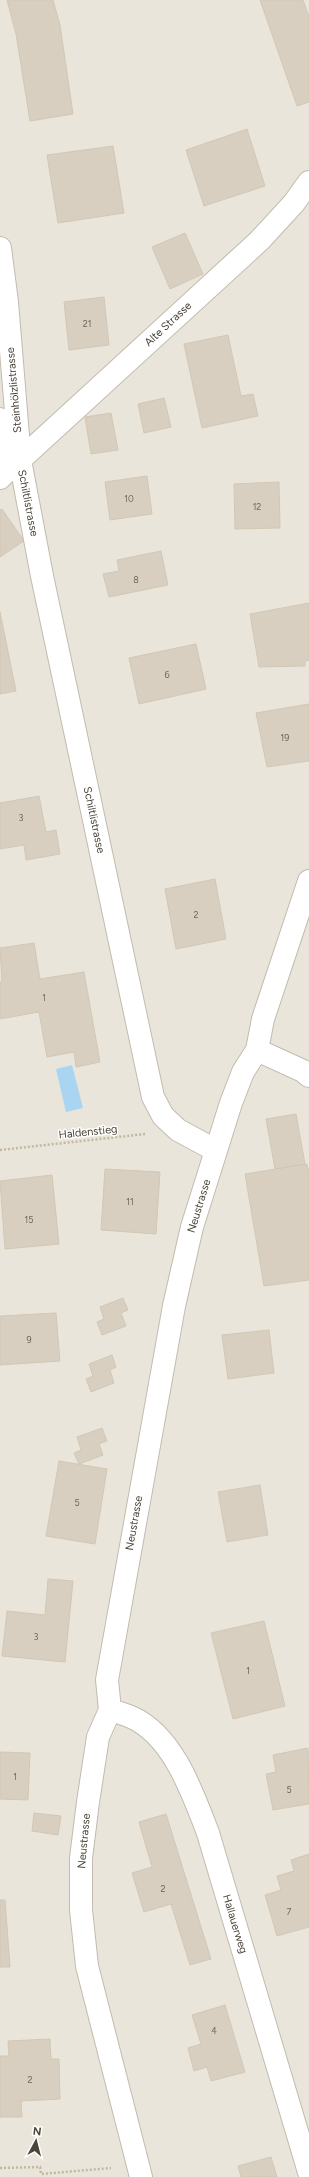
<svg xmlns="http://www.w3.org/2000/svg" width="309" height="2177" viewBox="0 0 309 2177" font-family="Figtree,sans-serif">
  <style>
    .residential { fill: #eae5da }
    .water { fill: #a9d4f2 }
    .building { fill: #d8cfc1; stroke: #d3c7b4 }
    .lines { fill: none; stroke-linecap: round; stroke-linejoin: round }
    .minor-casing { stroke: #c2bbae; stroke-width: 24 }
    .path { stroke: #c4b79f; stroke-width: 2.5; stroke-dasharray: 2 2; stroke-linecap: butt }
    .minor { stroke: #fff; stroke-width: 22 }
    .labels { text-anchor: middle; dominant-baseline: central; stroke-width: 3; stroke-linejoin: round; paint-order: stroke }
    .number-label { font-size: 9px; fill: #6e675b }
    .street-label { font-size: 11px; fill: #4b4439; stroke: #fff }
  </style>
  <rect width="100%" height="100%" fill="#f6f3ec"/>
  <path class="residential" d="M 0,0 L 309,0 L 309,2177 L 0,2177 Z"/>
  <path class="water" d="M 72,1065 L 83,1108 L 66,1112 L 56,1069 Z"/>
  <path class="building" d="M 7,0 L 53,0 L 60,25 L 73,114 L 30,121 L 16,34 Z
    M 260,0 L 303,0 L 309,17 L 309,102 L 297,106 Z
    M 247,129 L 265,186 L 204,206 L 186,150 Z
    M 113,146 L 124,213 L 58,223 L 47,155 Z
    M 185,233 L 203,274 L 170,289 L 152,247 Z
    M 104,297 L 109,345 L 69,350 L 64,302 Z
    M 228,335 L 241,396 L 253,394 L 258,416 L 202,428 L 184,344 Z
    M 164,398 L 171,427 L 144,433 L 138,404 Z
    M 111,413 L 118,450 L 91,454 L 85,417 Z
    M 147,476 L 152,514 L 110,520 L 105,482 Z
    M 279,482 L 280,528 L 235,529 L 234,484 Z
    M 2,509 L 24,541 L 0,557 L 0,510 Z
    M 161,551 L 168,585 L 109,597 L 103,574 L 119,571 L 117,560 Z
    M 309,603 L 309,660 L 305,661 L 305,666 L 259,667 L 250,614 Z
    M 0,612 L 16,691 L 0,694 Z
    M 196,644 L 206,689 L 139,704 L 129,658 Z
    M 309,704 L 309,761 L 267,767 L 256,713 Z
    M 39,796 L 46,832 L 56,830 L 60,854 L 26,860 L 24,845 L 0,849 L 0,803 Z
    M 215,879 L 226,939 L 176,949 L 165,889 Z
    M 34,943 L 40,979 L 84,972 L 100,1062 L 76,1067 L 74,1052 L 47,1057 L 39,1012 L 0,1019 L 0,982 L 2,982 L 0,948 Z
    M 296,1114 L 305,1164 L 275,1169 L 266,1119 Z
    M 307,1164 L 309,1174 L 309,1280 L 264,1286 L 245,1174 Z
    M 105,1169 L 160,1172 L 156,1234 L 101,1230 Z
    M 52,1175 L 59,1244 L 5,1249 L 0,1181 Z
    M 123,1298 L 128,1310 L 121,1313 L 126,1326 L 102,1335 L 97,1322 L 104,1319 L 100,1307 Z
    M 56,1313 L 60,1361 L 0,1365 L 0,1316 Z
    M 269,1330 L 274,1373 L 228,1379 L 222,1335 Z
    M 112,1355 L 116,1367 L 110,1370 L 114,1383 L 91,1392 L 86,1379 L 93,1376 L 89,1364 Z
    M 102,1428 L 107,1441 L 99,1444 L 103,1455 L 79,1464 L 74,1453 L 81,1450 L 77,1437 Z
    M 59,1461 L 107,1469 L 95,1544 L 46,1536 Z
    M 260,1485 L 268,1535 L 227,1542 L 218,1492 Z
    M 48,1579 L 73,1581 L 65,1662 L 2,1656 L 7,1611 L 45,1615 Z
    M 264,1621 L 285,1706 L 233,1719 L 211,1633 Z
    M 308,1748 L 309,1804 L 273,1810 L 266,1774 L 276,1772 L 273,1755 Z
    M 0,1752 L 30,1753 L 28,1800 L 0,1799 Z
    M 34,1813 L 61,1816 L 58,1835 L 32,1831 Z
    M 166,1814 L 211,1959 L 190,1965 L 171,1904 L 144,1912 L 132,1873 L 152,1867 L 139,1822 Z
    M 309,1854 L 309,1927 L 277,1936 L 265,1895 L 281,1890 L 277,1876 L 294,1871 L 291,1860 Z
    M 0,1900 L 5,1900 L 10,1967 L 0,1967 Z
    M 225,2005 L 245,2072 L 211,2081 L 207,2067 L 194,2071 L 188,2048 L 201,2044 L 192,2015 Z
    M 50,2039 L 51,2059 L 59,2059 L 60,2099 L 21,2101 L 22,2117 L 0,2117 L 0,2056 L 9,2056 L 8,2041 Z
    M 271,2157 L 277,2177 L 241,2177 L 238,2166 Z"/>
  <g class="lines">
    <g class="minor-casing">
      <path id="minor" d="M 0,248 L 7,302 L 20,460 L 42,576 L 153,1097 L 163,1116 L 178,1130 L 215,1150
        M 0,419 L 5,473 L 0,478
        M 20,460 L 259,241 L 294,203 L 309,182
        M 257,1050 L 303,1071 L 309,1076
        M 110,1710 C 117,1712 124,1714 131,1717 C 173,1735 193,1794 208,1833 L 309,2172
        M 141,2177 L 87,1966 L 81,1910 L 81,1858 L 88,1802 L 98,1737 L 110,1710 L 107,1680 L 174,1306 L 192,1227 L 231,1103 L 243,1072 L 257,1050 L 263,1019 L 309,881"/>
    </g>
    <path class="path" d="M 0,1150 L 145,1134
      M 0,2168 L 40,2167 L 41,2174 L 111,2168"/>
    <use href="#minor" class="minor"/>
  </g>
  <g class="labels">
    <g class="number-label">
      <text x="87" y="323">21</text>
      <text x="129" y="498">10</text>
      <text x="257" y="506">12</text>
      <text x="136" y="579">8</text>
      <text x="167" y="674">6</text>
      <text x="285" y="737">19</text>
      <text x="21" y="817">3</text>
      <text x="196" y="914">2</text>
      <text x="44" y="997">1</text>
      <text x="130" y="1201">11</text>
      <text x="29" y="1219">15</text>
      <text x="29" y="1339">9</text>
      <text x="77" y="1502">5</text>
      <text x="36" y="1636">3</text>
      <text x="248" y="1670">1</text>
      <text x="15" y="1776">1</text>
      <text x="289" y="1789">5</text>
      <text x="163" y="1888">2</text>
      <text x="289" y="1911">7</text>
      <text x="214" y="2030">4</text>
      <text x="30" y="2079">2</text>
    </g>
    <g class="street-label">
      <text transform="translate(168 324) rotate(-43)">Alte Strasse</text>
      <text transform="translate(14 390) rotate(-95)">Steinhölzlistrasse</text>
      <text transform="translate(28 503) rotate(79)">Schiltlistrasse</text>
      <text transform="translate(94 820) rotate(78)">Schiltlistrasse</text>
      <text transform="translate(88 1132) rotate(-6)">Haldenstieg</text>
      <text transform="translate(199 1206) rotate(-73)">Neustrasse</text>
      <text transform="translate(134 1523) rotate(-80)">Neustrasse</text>
      <text transform="translate(84 1841) rotate(-85)">Neustrasse</text>
      <text transform="translate(235 1924) rotate(73)">Hallauerweg</text>
    </g>
  </g>
  <g transform="translate(36 2141) rotate(7)" stroke="#ffffff" stroke-width="3" paint-order="stroke">
  <path d="M0-3L7 15L0 10L-7 15Z" fill="#4b4439"/>
  <text y="-6" font-size="11" font-weight="bold" text-anchor="middle" fill="#4b4439">N</text>
  </g>
</svg>
